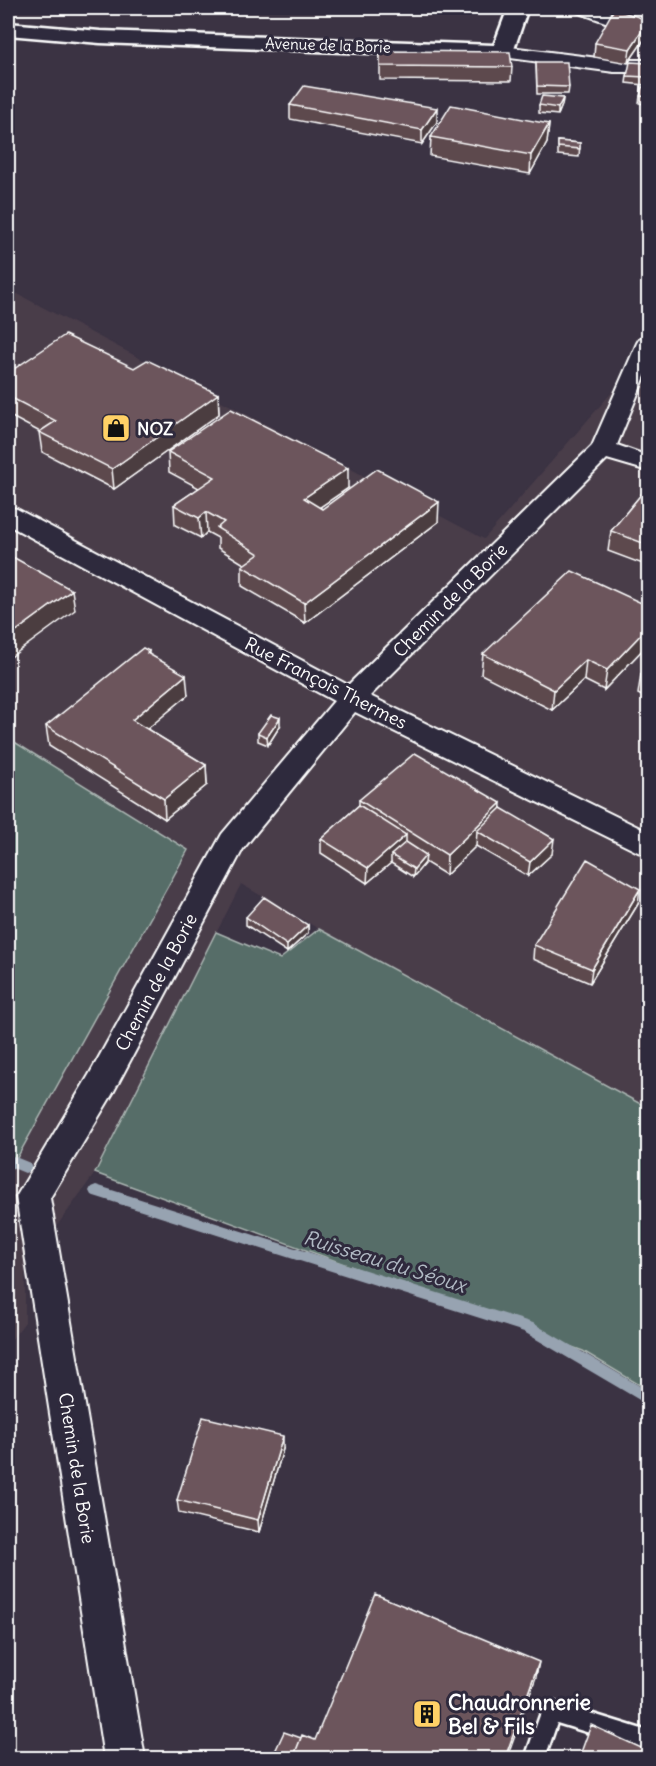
<svg xmlns="http://www.w3.org/2000/svg" width="656" height="1766" viewBox="0 0 656 1766" font-family="Delius,sans-serif">
  <style>
    .built { fill: #4a3d4a }
    .green { fill: #576d67; stroke: #abb6b3; stroke-width: 1.5 }
    .lines { fill: none; stroke-linecap: round; stroke-linejoin: round }
    .stream { fill: #97a3b1; fill-rule: evenodd }
    .service-casing { stroke: #fff; stroke-width: 5 }
    .minor-casing { stroke: #fff; stroke-width: 4 }
    .tertiary-casing { stroke: #fff; stroke-width: 5 }
    .service { fill: #2f2a3d; fill-rule: evenodd }
    .minor { fill: #2f2a3d; fill-rule: evenodd }
    .tertiary { fill: #2f2a3d; fill-rule: evenodd }
    .wall { fill: #5d494e; stroke: #fff; stroke-width: 1.5 }
    .shaded-wall { fill: #4c3c40; stroke: #fff; stroke-width: 1.5 }
    .building { fill: #6c555b; stroke: #fff; stroke-width: 1.5 }
    .labels { text-anchor: middle; dominant-baseline: central; stroke-width: 6; stroke-linejoin: round; paint-order: stroke }
    .far-street-label { font-size: 15px; fill: #fff; stroke: #2f2a3d }
    .poi-label { font-size: 18px; font-weight: bold; fill: #fff; stroke: #2f2a3d; text-anchor: start }
    .street-label { font-size: 18px; fill: #fff; stroke: #2f2a3d }
    .water-label { font-size: 20px; font-style: italic; fill: #b1bac4; stroke: #2f2a3d }
    .near-poi-label { font-size: 21px; font-weight: bold; fill: #fff; stroke: #2f2a3d; text-anchor: start }
  </style>
  <rect width="100%" height="100%" fill="#3b3343"/>
  <filter id="ink" filterUnits="userSpaceOnUse"><feTurbulence type="fractalNoise" baseFrequency=".0167" numOctaves="2"/><feDisplacementMap in="SourceGraphic" scale="12" xChannelSelector="R" yChannelSelector="G"/><feConvolveMatrix kernelMatrix="1 2 1 2 8 2 1 2 1" color-interpolation-filters="sRGB"/></filter>
  <g filter="url(#ink)">
    <path class="built" d="M 8,289 L 484,539 L 648,351 L 648,1108 L 319,929 L 241,884 L 95,1173 L 25,1270 L 25,1322 L 8,1344 L 8,1174 L 188,851 L 8,741 Z"/>
    <path class="green" d="M 8,738 L 188,850 L 8,1174 Z
      M 319,929 L 648,1108 L 648,1390 L 583,1351 L 95,1173 L 216,932 L 280,959 Z"/>
    <g class="lines">
      <path class="stream" d="M 8,1154 L 30,1163 L 32,1167 L 30,1171 L 25,1173 L 8,1166 Z
        M 96,1185 L 533,1323 L 648,1391 L 648,1405 L 524,1332 L 91,1195 L 89,1191 L 91,1187 Z"/>
      <g class="service-casing">
        <path id="service" d="M 551,1701 L 648,1731 L 648,1751 L 557,1723 L 545,1758 L 525,1758 L 544,1704 Z"/>
      </g>
      <g class="minor-casing">
        <path id="minor" d="M 575,8 L 600,8 L 648,25 L 648,37 L 577,12 Z
          M 502,46 L 614,60 L 648,60 L 648,72 L 614,72 L 495,56 L 492,52 L 495,48 Z
          M 648,336 L 648,369 L 617,445 L 648,456 L 648,471 L 607,459 L 370,696 L 648,832 L 648,855 L 638,852 L 355,712 L 243,849 L 113,1093 L 50,1198 L 145,1758 L 104,1758 L 16,1197 L 89,1075 L 222,834 L 334,701 L 8,525 L 8,507 L 17,509 L 348,685 L 592,446 L 637,343 L 640,338 Z"/>
      </g>
      <g class="tertiary-casing">
        <path id="tertiary" d="M 508,8 L 528,8 L 513,52 L 509,56 L 502,58 L 100,43 L 8,35 L 8,23 L 100,31 L 494,45 Z"/>
      </g>
      <use href="#service" class="service"/>
      <use href="#minor" class="minor"/>
      <use href="#tertiary" class="tertiary"/>
    </g>
    <path class="wall" d="M 648,34 L 628,63 L 594,57 L 595,43 Z
      M 380,51 L 512,67 L 511,81 L 380,80 Z
      M 536,62 L 569,87 L 568,94 L 537,94 Z
      M 647,70 L 644,85 L 626,83 L 627,76 Z
      M 648,87 L 648,105 L 639,103 L 640,96 Z
      M 563,98 L 562,105 L 558,115 L 539,113 L 539,105 Z
      M 290,105 L 437,122 L 422,144 L 290,119 Z
      M 549,124 L 547,143 L 530,174 L 430,156 L 431,137 Z
      M 558,141 L 580,143 L 579,157 L 558,155 Z
      M 134,368 L 218,394 L 219,414 L 114,489 L 42,452 L 39,432 L 40,432 L 8,415 L 8,373 Z
      M 168,452 L 348,488 L 320,507 L 322,509 L 438,522 L 305,623 L 242,586 L 242,566 L 244,564 L 218,548 L 218,538 L 207,532 L 201,538 L 175,525 L 174,505 L 199,488 L 169,472 Z
      M 648,486 L 648,566 L 608,551 L 611,531 Z
      M 648,606 L 648,644 L 604,690 L 584,680 L 552,710 L 481,674 L 483,654 Z
      M 149,651 L 149,655 L 188,695 L 147,729 L 206,765 L 207,785 L 165,819 L 49,746 L 46,726 Z
      M 648,666 L 648,699 L 638,694 L 641,674 Z
      M 280,726 L 268,745 L 258,741 L 258,733 Z
      M 359,800 L 501,808 L 552,854 L 528,876 L 476,846 L 446,875 L 425,862 L 413,877 L 391,863 L 367,883 L 321,853 L 321,839 L 359,805 Z
      M 638,904 L 590,983 L 533,959 L 534,945 Z
      M 246,917 L 308,925 L 308,933 L 287,952 L 246,925 Z
      M 283,1449 L 259,1532 L 179,1513 L 177,1500 Z"/>
    <path class="shaded-wall" d="M 648,22 L 648,34 L 628,63 L 630,49 Z
      M 563,98 L 562,105 L 558,115 L 558,108 Z
      M 437,108 L 437,122 L 422,144 L 422,130 Z
      M 549,124 L 547,143 L 530,174 L 531,155 Z
      M 218,394 L 219,414 L 114,489 L 112,469 Z
      M 348,468 L 348,488 L 304,518 L 304,498 Z
      M 439,502 L 438,522 L 305,623 L 304,603 Z
      M 206,512 L 207,532 L 201,538 L 199,518 Z
      M 72,590 L 75,610 L 8,659 L 8,637 Z
      M 648,627 L 648,644 L 604,690 L 607,670 Z
      M 586,660 L 584,680 L 552,710 L 554,690 Z
      M 186,675 L 188,695 L 134,740 L 132,720 Z
      M 280,718 L 280,726 L 268,745 L 267,737 Z
      M 206,765 L 207,785 L 165,819 L 164,799 Z
      M 501,803 L 500,823 L 477,831 L 476,846 L 446,875 L 447,855 Z
      M 406,835 L 406,850 L 391,855 L 391,863 L 367,883 L 368,868 Z
      M 554,839 L 552,854 L 528,876 L 530,862 Z
      M 426,855 L 425,863 L 413,877 L 414,869 Z
      M 640,889 L 638,904 L 590,983 L 592,969 Z
      M 308,925 L 308,933 L 287,952 L 287,945 Z
      M 283,1436 L 283,1449 L 259,1532 L 258,1520 Z
      M 539,1662 L 536,1677 L 507,1758 L 505,1758 Z"/>
    <path class="building" d="M 614,9 L 648,20 L 648,22 L 630,49 L 595,43 Z
      M 380,51 L 510,52 L 512,67 L 380,66 Z
      M 536,62 L 567,62 L 569,87 L 537,86 Z
      M 630,62 L 648,63 L 645,77 L 627,76 Z
      M 304,86 L 437,108 L 422,130 L 290,105 Z
      M 642,87 L 648,87 L 648,97 L 640,96 Z
      M 542,96 L 563,98 L 558,108 L 539,105 Z
      M 451,105 L 549,124 L 531,155 L 431,137 Z
      M 558,141 L 580,143 L 580,149 L 558,147 Z
      M 65,335 L 134,368 L 147,360 L 218,394 L 112,469 L 39,432 L 56,421 L 8,396 L 8,373 Z
      M 231,409 L 348,468 L 304,498 L 322,509 L 377,469 L 439,502 L 304,603 L 242,566 L 259,554 L 217,528 L 224,522 L 206,512 L 199,518 L 174,505 L 215,477 L 168,452 Z
      M 648,486 L 648,545 L 611,531 Z
      M 11,556 L 72,590 L 8,637 L 8,558 Z
      M 572,571 L 648,606 L 648,627 L 607,670 L 586,660 L 554,690 L 483,654 Z
      M 143,648 L 149,651 L 147,653 L 186,675 L 132,720 L 206,765 L 164,799 L 46,726 Z
      M 648,666 L 648,678 L 641,674 Z
      M 271,715 L 280,718 L 267,737 L 258,733 Z
      M 415,753 L 501,803 L 447,855 L 359,800 Z
      M 359,805 L 406,835 L 368,868 L 321,839 Z
      M 501,808 L 554,839 L 530,862 L 477,831 Z
      M 406,842 L 426,855 L 414,869 L 391,855 Z
      M 587,859 L 640,889 L 592,969 L 534,945 Z
      M 264,897 L 308,925 L 287,945 L 246,917 Z
      M 203,1417 L 283,1436 L 258,1520 L 177,1500 Z
      M 375,1594 L 539,1662 L 505,1758 L 293,1758 L 302,1735 L 315,1740 Z
      M 591,1725 L 648,1751 L 648,1758 L 579,1758 Z
      M 284,1732 L 301,1738 L 293,1758 L 272,1758 Z"/>
  </g>
  <defs>
    <g id="shop-square" transform="scale(1.5)"><rect x="-9" y="-9" width="18" height="18" rx="4" fill="#ffd166" stroke="#2f2a3d"/><path d="M-5-2.5h2.3a2.7 3.5 0 0 1 5.4 0H5L5.5 6h-11ZM-1.5-2.5h3a1.5 2.3 0 0 0-3 0Z" fill="#111"/></g>
    <g id="building-square" transform="scale(1.5)"><rect x="-9" y="-9" width="18" height="18" rx="4" fill="#ffd166" stroke="#2f2a3d"/><path d="M-4-6H4V6H1V3H-1V6H-4ZM-2.5-4.3h1.7v1.8h-1.7ZM.8-4.3h1.7v1.8H.8ZM-2.5-1h1.7V.8h-1.7ZM.8-1h1.7V.8H.8Z" fill="#111"/></g>
  </defs>
  <g fill-rule="evenodd">
    <use href="#shop-square" x="116" y="428"/>
    <use href="#building-square" x="427" y="1714"/>
  </g>
  <g class="labels">
    <g class="far-street-label">
      <text transform="translate(328 45) rotate(2)">Avenue de la Borie</text>
    </g>
    <g class="poi-label">
      <text x="137" y="428">NOZ</text>
    </g>
    <g class="street-label">
      <text transform="translate(450 600) rotate(-45)">Chemin de la Borie</text>
      <text transform="translate(326 683) rotate(27)">Rue François Thermes</text>
      <text transform="translate(156 982) rotate(-62)">Chemin de la Borie</text>
      <text transform="translate(77 1468) rotate(81)">Chemin de la Borie</text>
    </g>
    <g class="water-label">
      <text transform="translate(385 1261) rotate(17)">Ruisseau du Séoux</text>
    </g>
    <g class="near-poi-label">
      <text x="448" y="1702">Chaudronnerie<tspan x="448" dy="24">Bel &amp; Fils</tspan></text>
    </g>
  </g>
  <rect width="656" height="1766" fill="none" stroke="#2f2a3d" stroke-width="30"/>
  <rect x="15" y="15" width="626" height="1736" fill="none" stroke="#fff" stroke-width="2" filter="url(#ink)"/>
</svg>
